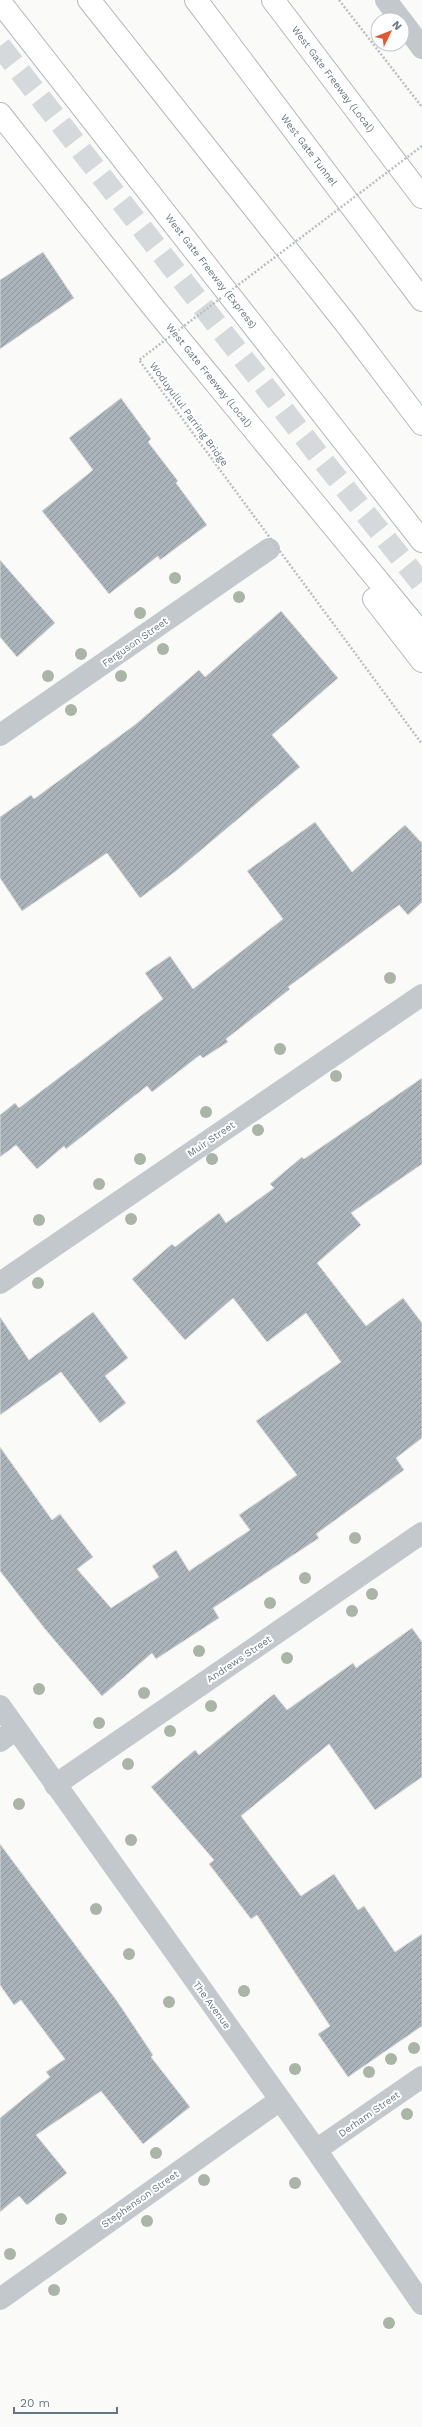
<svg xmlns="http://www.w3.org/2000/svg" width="422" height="2427" viewBox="0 0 422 2427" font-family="'Work Sans',sans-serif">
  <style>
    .building { fill: url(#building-hatch); stroke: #dcdcda }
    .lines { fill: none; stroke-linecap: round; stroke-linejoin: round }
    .highway-tunnel { stroke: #d5d9db; stroke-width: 22; stroke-dasharray: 22 11; stroke-linecap: butt }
    .highway-casing { stroke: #b4b9bd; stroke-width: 24 }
    .path { stroke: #bbbfc2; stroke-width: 2.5; stroke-dasharray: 2 2; stroke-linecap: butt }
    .minor { stroke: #c3c8cc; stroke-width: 22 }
    .highway { stroke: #fff; stroke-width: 22 }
    .path-bridge { stroke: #bbbfc2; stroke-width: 2.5; stroke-dasharray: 2 2; stroke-linecap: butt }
    .tree { fill: #aab4a7 }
    .labels { text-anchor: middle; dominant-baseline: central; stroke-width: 4; stroke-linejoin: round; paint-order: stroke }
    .street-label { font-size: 10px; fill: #657683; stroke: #fff }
  </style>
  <defs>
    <pattern id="building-hatch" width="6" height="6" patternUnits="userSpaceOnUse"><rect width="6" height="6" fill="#aab3b9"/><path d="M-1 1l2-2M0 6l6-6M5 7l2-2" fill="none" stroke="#8e969c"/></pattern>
  </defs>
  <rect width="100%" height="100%" fill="#fafaf8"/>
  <path class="building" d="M 43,252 L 74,298 L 0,349 L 0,280 Z
    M 121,398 L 151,439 L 148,442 L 178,481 L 176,483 L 207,525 L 160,560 L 158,556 L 109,594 L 42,511 L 93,470 L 69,438 Z
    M 0,560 L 55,623 L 17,657 L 0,637 Z
    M 281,611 L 338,678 L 272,735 L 300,767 L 176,871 L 140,898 L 107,853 L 22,911 L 0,878 L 0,817 L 31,795 L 34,799 L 136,724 L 199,670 L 205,677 Z
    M 315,822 L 352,872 L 405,825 L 422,843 L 422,902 L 408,915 L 399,905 L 288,987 L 290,989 L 226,1039 L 228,1042 L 203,1058 L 200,1055 L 152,1092 L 147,1086 L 66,1149 L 64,1146 L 37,1169 L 16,1145 L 0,1157 L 0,1115 L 15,1103 L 19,1108 L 163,999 L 145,973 L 170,956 L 193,989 L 283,919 L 247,871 Z
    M 422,1078 L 422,1164 L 351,1213 L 361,1225 L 317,1263 L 366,1326 L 403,1298 L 422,1323 L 422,1438 L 396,1458 L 404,1470 L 316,1534 L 319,1538 L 213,1608 L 219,1618 L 156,1659 L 152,1653 L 102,1696 L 45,1629 L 0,1571 L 0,1447 L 52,1520 L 60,1514 L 93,1557 L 77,1569 L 111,1608 L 159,1577 L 152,1566 L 176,1550 L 189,1571 L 250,1530 L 239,1515 L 297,1475 L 256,1421 L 341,1362 L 306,1313 L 267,1342 L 233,1298 L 185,1340 L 132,1279 L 172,1244 L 175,1247 L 219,1213 L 226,1223 L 274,1188 L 270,1184 L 302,1157 L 304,1159 Z
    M 93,1312 L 128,1358 L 105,1376 L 126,1403 L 100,1423 L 61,1372 L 0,1415 L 0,1317 L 29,1360 Z
    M 412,1628 L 422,1642 L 422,1777 L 375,1810 L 329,1744 L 241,1816 L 301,1896 L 334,1874 L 358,1910 L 364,1906 L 395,1952 L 422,1934 L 422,2026 L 348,2077 L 318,2034 L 330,2026 L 257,1915 L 251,1919 L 209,1864 L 214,1860 L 151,1787 L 195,1750 L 199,1755 L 274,1694 L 287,1710 L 353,1663 L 356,1668 Z
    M 0,1844 L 117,2001 L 153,2055 L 151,2057 L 190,2107 L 143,2144 L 101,2091 L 36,2135 L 67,2173 L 27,2205 L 19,2196 L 0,2212 L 0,2118 L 50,2077 L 46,2072 L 65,2059 L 21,2000 L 14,2005 L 0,1985 Z"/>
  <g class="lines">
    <path class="highway-tunnel" d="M 0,46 L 320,457 L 422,584"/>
    <g class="highway-casing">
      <path id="highway" d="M 89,0 L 343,320 L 422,424
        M 196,0 L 422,300
        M 273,0 L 422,197
        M 0,2 L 422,541
        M 0,114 L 153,307 L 422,634
        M 374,599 L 422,661"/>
    </g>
    <path class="path" d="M 339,0 L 422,107"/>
    <path class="minor" d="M 386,0 L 401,20
      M 402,21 L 422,48
      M 0,735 L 269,549
      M 0,1283 L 422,995
      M 0,1706 L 316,2150 L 422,2304
      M 0,1741 L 16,1729
      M 55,1785 L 422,1533
      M 316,2150 L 422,2077
      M 0,2299 L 280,2100"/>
    <use href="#highway" class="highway"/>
    <path class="path-bridge" d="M 422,146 L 139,360 L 422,744"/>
  </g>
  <g class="tree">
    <circle cx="175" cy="578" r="6"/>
    <circle cx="239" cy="597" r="6"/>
    <circle cx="140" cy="613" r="6"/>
    <circle cx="163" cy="649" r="6"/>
    <circle cx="81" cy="654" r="6"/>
    <circle cx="48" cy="676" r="6"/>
    <circle cx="121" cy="676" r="6"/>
    <circle cx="71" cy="710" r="6"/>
    <circle cx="390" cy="978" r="6"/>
    <circle cx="280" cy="1049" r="6"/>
    <circle cx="336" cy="1076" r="6"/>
    <circle cx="206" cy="1112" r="6"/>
    <circle cx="258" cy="1130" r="6"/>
    <circle cx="140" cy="1159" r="6"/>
    <circle cx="212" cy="1159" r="6"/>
    <circle cx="99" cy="1184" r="6"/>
    <circle cx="131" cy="1219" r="6"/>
    <circle cx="39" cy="1220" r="6"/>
    <circle cx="38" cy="1283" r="6"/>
    <circle cx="355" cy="1538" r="6"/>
    <circle cx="305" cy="1578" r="6"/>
    <circle cx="372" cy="1594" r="6"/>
    <circle cx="270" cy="1603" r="6"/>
    <circle cx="352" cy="1611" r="6"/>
    <circle cx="199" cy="1651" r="6"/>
    <circle cx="287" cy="1658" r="6"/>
    <circle cx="39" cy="1689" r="6"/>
    <circle cx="144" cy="1693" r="6"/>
    <circle cx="211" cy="1706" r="6"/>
    <circle cx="99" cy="1723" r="6"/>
    <circle cx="170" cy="1731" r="6"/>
    <circle cx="128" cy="1764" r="6"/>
    <circle cx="19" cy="1804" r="6"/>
    <circle cx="131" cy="1840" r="6"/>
    <circle cx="96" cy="1909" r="6"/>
    <circle cx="129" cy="1954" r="6"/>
    <circle cx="244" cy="1991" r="6"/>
    <circle cx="169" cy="2002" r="6"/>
    <circle cx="414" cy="2048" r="6"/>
    <circle cx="391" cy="2059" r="6"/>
    <circle cx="295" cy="2069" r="6"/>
    <circle cx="369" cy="2072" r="6"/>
    <circle cx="407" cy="2114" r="6"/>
    <circle cx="156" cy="2153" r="6"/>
    <circle cx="204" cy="2180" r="6"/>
    <circle cx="295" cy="2183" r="6"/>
    <circle cx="61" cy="2219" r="6"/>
    <circle cx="147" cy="2221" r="6"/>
    <circle cx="10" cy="2254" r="6"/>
    <circle cx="54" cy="2290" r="6"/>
    <circle cx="389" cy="2323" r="6"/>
  </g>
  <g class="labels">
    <g class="street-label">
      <text transform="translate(333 79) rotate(53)">West Gate Freeway (Local)</text>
      <text transform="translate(309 150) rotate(53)">West Gate Tunnel</text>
      <text transform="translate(211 271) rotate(52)">West Gate Freeway (Express)</text>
      <text transform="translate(209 375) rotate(51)">West Gate Freeway (Local)</text>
      <text transform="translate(189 414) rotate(54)">Woduyullul Parring Bridge</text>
      <text transform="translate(135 642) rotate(-35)">Ferguson Street</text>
      <text transform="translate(211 1139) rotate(-34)">Muir Street</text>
      <text transform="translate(239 1659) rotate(-34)">Andrews Street</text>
      <text transform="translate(212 2005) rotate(54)">The Avenue</text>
      <text transform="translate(369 2114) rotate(-35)">Derham Street</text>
      <text transform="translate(140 2199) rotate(-35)">Stephenson Street</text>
    </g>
  </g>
  <g transform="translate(390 32) rotate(47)"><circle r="19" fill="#ffffff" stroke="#c1c8cd"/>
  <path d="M0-3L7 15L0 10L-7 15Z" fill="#e4572e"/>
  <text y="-6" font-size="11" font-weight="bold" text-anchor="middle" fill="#657683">N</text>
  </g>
  <path d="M14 2407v6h103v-6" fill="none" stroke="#657683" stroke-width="2"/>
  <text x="20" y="2407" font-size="12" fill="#657683" stroke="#ffffff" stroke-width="3" paint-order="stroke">20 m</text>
</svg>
